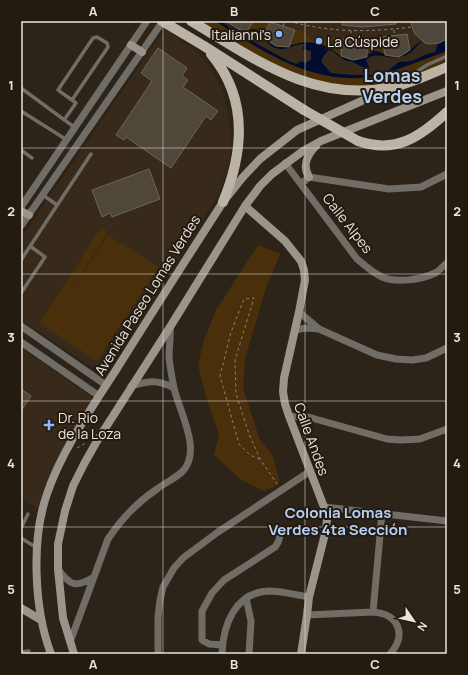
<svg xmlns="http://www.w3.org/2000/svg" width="468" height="675" viewBox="0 0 468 675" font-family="Manrope,sans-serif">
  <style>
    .built { fill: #372a1a }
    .green { fill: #49300b }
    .water { fill: #000d30 }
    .building { fill: #50473b; stroke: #6e6458 }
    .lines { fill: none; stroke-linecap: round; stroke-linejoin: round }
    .path { stroke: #898279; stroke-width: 1; stroke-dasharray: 3 3; stroke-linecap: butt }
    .lane { stroke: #706c66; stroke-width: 3.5 }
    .street { stroke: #706c66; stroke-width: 7 }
    .secondary { stroke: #9b948b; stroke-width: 8 }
    .primary { stroke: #bcb3a7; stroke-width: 10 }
    .primary-bridge { stroke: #bcb3a7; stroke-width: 10 }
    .grid { fill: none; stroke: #eae4dd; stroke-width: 1; stroke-opacity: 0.55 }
    .poi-dot { fill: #8abafc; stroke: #231a10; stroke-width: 1.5 }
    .labels { text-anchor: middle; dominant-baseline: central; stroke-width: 4; stroke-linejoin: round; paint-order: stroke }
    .poi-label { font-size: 14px; fill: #eae4dd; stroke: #231a10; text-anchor: start }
    .street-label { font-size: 14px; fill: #eae4dd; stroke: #231a10 }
    .neighbourhood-label { font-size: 15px; font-weight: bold; fill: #b6d1f7; stroke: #231a10 }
    .district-label { font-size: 18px; font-weight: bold; fill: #b6d1f7; stroke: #231a10 }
    .neatline { fill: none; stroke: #eae4dd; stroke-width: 1.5 }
    .grid-label { font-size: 13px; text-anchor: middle; font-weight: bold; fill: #eae4dd }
  </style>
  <rect width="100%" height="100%" fill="#2c2419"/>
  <path class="built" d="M 200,21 L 447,21 L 447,61 L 432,68 L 320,82 Z
    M 165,29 L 197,52 L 211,68 L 223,92 L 231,131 L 230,158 L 225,177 L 216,199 L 104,375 L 21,320 L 21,238 Z
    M 21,348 L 93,398 L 60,453 L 43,492 L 38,509 L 21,497 Z"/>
  <path class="green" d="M 200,21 L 215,21 L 279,59 L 291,65 L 308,71 L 346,78 L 371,77 L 403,68 L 447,51 L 447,60 L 432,68 L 394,84 L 372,86 L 347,86 L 320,82 L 281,69 Z
    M 253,21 L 270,22 L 263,37 L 263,35 L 259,31 L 248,30 Z
    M 295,30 L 304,31 C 310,43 321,44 331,37 L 342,39 L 341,56 C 326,43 307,39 289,47 Z
    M 382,37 L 385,55 L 379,52 L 367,57 L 367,39 Z
    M 101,227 L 108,232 L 55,316 L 108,235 L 158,267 L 97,361 L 40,323 Z
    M 258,245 L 280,254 L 266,288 L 245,359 L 243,388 L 260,440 L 273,456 L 279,480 L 278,485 L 264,491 L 240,479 L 214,455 L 219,434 L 206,397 L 198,365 L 204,340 L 216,310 Z"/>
  <path class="water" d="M 215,21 L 221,21 L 235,32 L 272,52 L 288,61 L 297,64 L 301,61 L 306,63 L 311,59 L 311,51 L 303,49 L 303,47 L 305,45 L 304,44 C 295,44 288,50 279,49 C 267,47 264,35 254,31 C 251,30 248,31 245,31 C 237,31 230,27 226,21 C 232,25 237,30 245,30 C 249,30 253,28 257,30 C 265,33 265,46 281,47 C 286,48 290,45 296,44 C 304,41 315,42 323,45 C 334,49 341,59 353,60 C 363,60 367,53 376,51 C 383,52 388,58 397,57 C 408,56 414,43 423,41 C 414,47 412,55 400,57 C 388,60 376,50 366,60 L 369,67 L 368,70 L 351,61 L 346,61 L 332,51 L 328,50 C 327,54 320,57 322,63 L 331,73 L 353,75 L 372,75 L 389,70 L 399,62 L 412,61 L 427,54 L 435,52 L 438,43 L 444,40 L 447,43 L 447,51 L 382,75 C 318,89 266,54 215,21 Z"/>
  <path class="building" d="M 225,21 L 253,21 L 248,30 L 246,31 L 238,29 Z
    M 342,21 L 395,21 L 396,24 L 363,27 L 342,25 Z
    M 410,21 L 447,21 L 447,39 L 439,43 L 430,44 L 425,43 L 415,34 Z
    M 270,22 L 295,30 L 289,47 L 276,46 L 263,37 Z
    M 407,34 L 410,50 L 399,57 L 385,55 L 382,37 Z
    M 342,39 L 367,39 L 367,57 L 353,60 L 341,56 Z
    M 158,48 L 187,68 L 182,76 L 188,80 L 183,87 L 218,111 L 211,120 L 206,116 L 171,168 L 126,137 L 124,140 L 116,135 L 152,81 L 141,73 Z
    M 149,169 L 160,199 L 112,217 L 110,213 L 102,217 L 92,190 Z
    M 21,389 L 31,396 L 21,411 Z"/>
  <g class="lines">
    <path class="path" d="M 289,21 C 329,33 371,32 412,27
      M 283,26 L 285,21
      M 394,30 L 394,36
      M 351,39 L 351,31
      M 77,448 L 86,443
      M 260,459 L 250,455 L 239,444 L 220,376 L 231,332 L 244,299 L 254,298 L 235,360 L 236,394 L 249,434 L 260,459 L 277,484"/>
    <path class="lane" d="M 404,80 L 427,65 L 447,56
      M 21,88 L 74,127
      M 21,111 L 67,140
      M 64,120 L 76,103 L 58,90 L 93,38 L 97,37 L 107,43 L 108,47 L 72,100
      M 21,150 L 32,158
      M 43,195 L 57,205
      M 21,260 L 91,154
      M 21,293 L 45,257 L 30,246
      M 21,528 L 28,514
      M 21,538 L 37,548
      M 21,652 L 29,651"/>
    <path class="street" d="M 285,163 L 357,259 C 364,265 373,273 382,277 C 396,283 421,280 435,273 C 439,271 443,266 447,263
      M 301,184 L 309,177 L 389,189 L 421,187 L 447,174
      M 21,207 L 147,21
      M 21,226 L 163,21
      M 299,312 L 319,329 L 377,355 L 396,359 L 412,360 L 426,358 L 447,348
      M 21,326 L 106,385
      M 295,330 L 306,328 L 319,329
      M 21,342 L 99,396
      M 131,386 C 149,381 157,379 174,388
      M 289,416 L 308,417 L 387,439 L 401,440 L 420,439 L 447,429
      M 324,507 L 447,521
      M 58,569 C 70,586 76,588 94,577
      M 246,598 L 251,621 L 249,654
      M 373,612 L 382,513
      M 307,615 L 373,612 C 399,614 407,635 390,654
      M 70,642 L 108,539 C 122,518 136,503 157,489 C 165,483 174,479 182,472 C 203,451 179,411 174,388 C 172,378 170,367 169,357 C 169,347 171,337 170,327
      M 222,645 L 209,644 L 202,640 L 202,611 L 212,593 L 224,580 L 275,547 C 280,541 280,537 279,529
      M 158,654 L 158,618 L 160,600 L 163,587 L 174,568 L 183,558 L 218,532 L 309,472
      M 222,654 C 223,625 235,592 269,591 C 282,591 295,595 309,597"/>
    <path class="secondary" d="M 131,45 L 142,52
      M 309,177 C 302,165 307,155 316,146
      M 245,206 L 285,241 L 301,261 L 304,270 L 305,280 L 299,312 L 284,378 L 283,392 L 285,404 L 289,416 L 324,507 L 327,519 L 326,530 L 309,597 L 307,615 L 301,654
      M 21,211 L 29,215
      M 21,608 L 41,620
      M 51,654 C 34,609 31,539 47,494 C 61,452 92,407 116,370 C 151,314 187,258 223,202 L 243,177 L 260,159 L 297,130 L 386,90
      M 74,654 L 63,618 L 58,569 L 58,544 L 65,511 L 73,486 L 84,464 L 97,441 L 170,327 L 245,206 L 260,186 L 272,174 L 303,151 L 321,141 L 447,91"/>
    <path class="primary" d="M 162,21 L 204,46 L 304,110
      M 191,21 C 255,59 314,104 393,87 C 411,83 430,74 447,67
      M 211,54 C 248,98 244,151 223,202
      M 358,141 C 396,154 420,137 447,112"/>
    <path class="primary-bridge" d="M 304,110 L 358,141"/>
  </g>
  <path class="grid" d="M 163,21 L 163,654M 305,21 L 305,654M 21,148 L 447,148M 21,274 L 447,274M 21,401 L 447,401M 21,527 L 447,527"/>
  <g class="poi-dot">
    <circle cx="279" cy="34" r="4"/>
    <circle cx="319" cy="41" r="4"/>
    <path d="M47 419h4v4h4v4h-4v4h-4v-4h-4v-4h4z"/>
  </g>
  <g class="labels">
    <g class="poi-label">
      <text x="271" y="34" text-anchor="end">Italianni's</text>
      <text x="327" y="41">La Cúspide</text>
      <text x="58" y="417">Dr. Rio<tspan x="58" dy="16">de la Loza</tspan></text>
    </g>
    <g class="street-label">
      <text transform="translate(348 223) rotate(52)">Calle Alpes</text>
      <text transform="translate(147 295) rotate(-58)">Avenida Paseo Lomas Verdes</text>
      <text transform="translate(312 439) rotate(70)">Calle Andes</text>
    </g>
    <g class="neighbourhood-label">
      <text x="338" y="512">Colonia Lomas<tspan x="338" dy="17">Verdes 4ta Sección</tspan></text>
    </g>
    <g class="district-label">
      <text x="392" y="75">Lomas<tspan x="392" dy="21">Verdes</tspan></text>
    </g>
  </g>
  <rect width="468" height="675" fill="none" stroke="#231a10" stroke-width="44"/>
  <g transform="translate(414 621) rotate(124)" stroke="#231a10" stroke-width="3" paint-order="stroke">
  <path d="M0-3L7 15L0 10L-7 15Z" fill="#eae4dd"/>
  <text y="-6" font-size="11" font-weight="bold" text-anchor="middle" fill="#eae4dd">N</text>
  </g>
  <rect x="22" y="22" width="424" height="631" class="neatline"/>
  <g class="grid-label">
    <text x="93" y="16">A</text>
    <text x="234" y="16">B</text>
    <text x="375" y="16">C</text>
    <text x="11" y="90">1</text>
    <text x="457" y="90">1</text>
    <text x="11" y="216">2</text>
    <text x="457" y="216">2</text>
    <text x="11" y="342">3</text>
    <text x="457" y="342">3</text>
    <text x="11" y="468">4</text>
    <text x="457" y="468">4</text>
    <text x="11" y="594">5</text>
    <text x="457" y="594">5</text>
    <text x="93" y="669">A</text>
    <text x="234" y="669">B</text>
    <text x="375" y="669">C</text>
  </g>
</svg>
